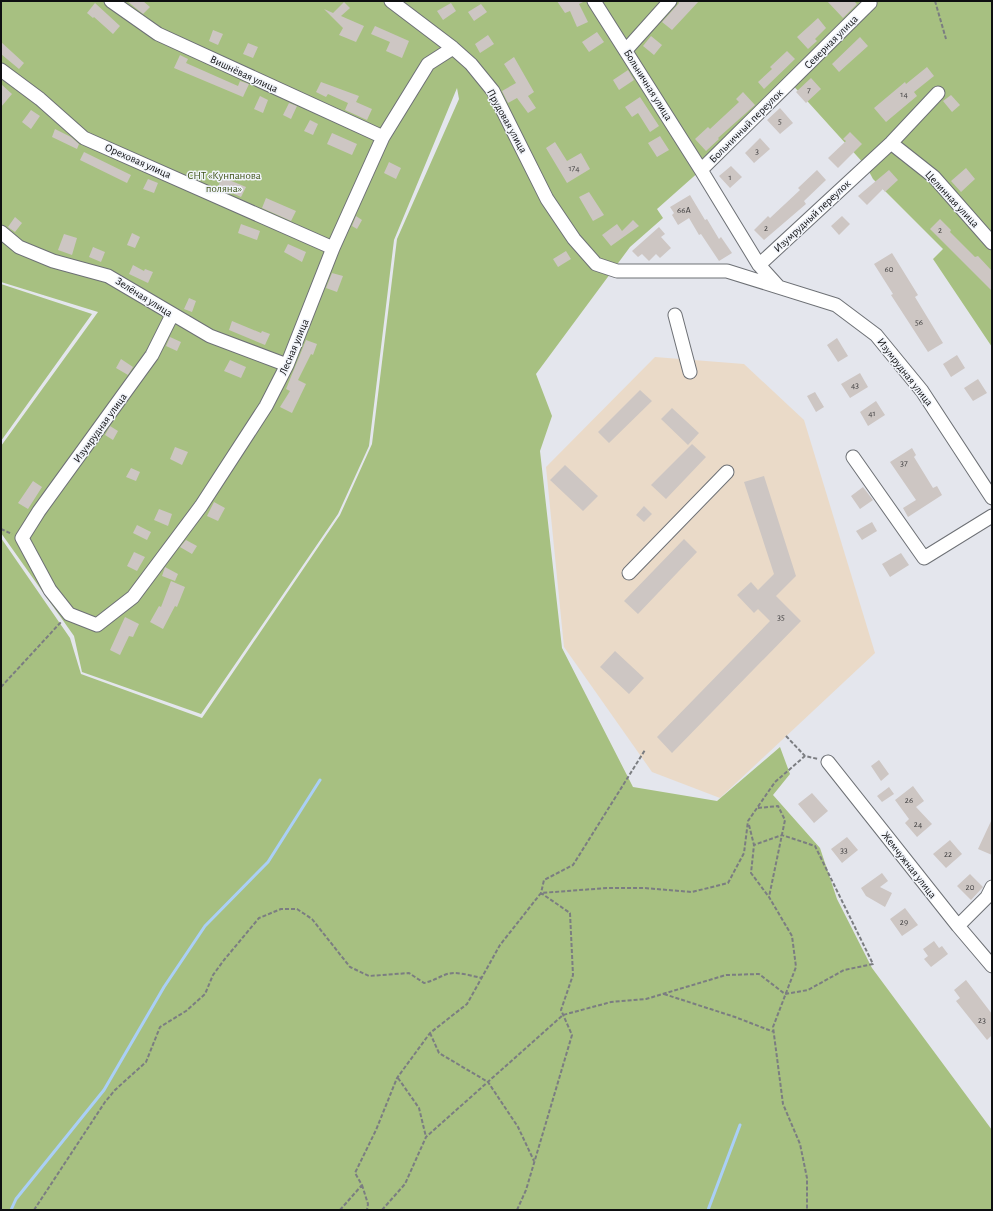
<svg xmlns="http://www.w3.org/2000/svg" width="993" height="1211" viewBox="0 0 993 1211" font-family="'Alegreya Sans',sans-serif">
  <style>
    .medical { fill: #eadac8 }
    .green { fill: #a7c081 }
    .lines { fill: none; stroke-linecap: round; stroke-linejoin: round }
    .stream { stroke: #aacff6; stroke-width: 3 }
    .building { fill: #cdc6c3 }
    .minor-casing { stroke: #6d7075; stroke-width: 15 }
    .path { stroke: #7b7d81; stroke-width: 2; stroke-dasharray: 4 2; stroke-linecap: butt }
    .minor { stroke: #fff; stroke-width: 13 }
    .labels { text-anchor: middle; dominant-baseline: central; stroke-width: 3; stroke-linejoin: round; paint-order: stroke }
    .number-label { font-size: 9px; fill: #3e3d3e }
    .street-label { font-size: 11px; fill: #0e0f11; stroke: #f1f4fa }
    .park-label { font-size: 11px; fill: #3f5319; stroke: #f1f4fa }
  </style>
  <rect width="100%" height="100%" fill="#e4e6ed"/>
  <path class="medical" d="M 655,357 L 744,364 L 804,420 L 875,653 L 720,798 L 652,772 L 564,647 L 546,467 Z"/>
  <path class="green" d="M 1,1 L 992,1 L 992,347 L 933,259 L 943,249 L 873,179 L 866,166 L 790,82 L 701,170 L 657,209 L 663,218 L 630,247 L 536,374 L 552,416 L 540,451 L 562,648 L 633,787 L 717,801 L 780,747 L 790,774 L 773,795 L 820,848 L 837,899 L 872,968 L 992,1130 L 992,1210 L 1,1210 L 1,538 L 70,638 L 81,674 L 202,718 L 340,515 L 372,444 L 397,239 L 459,99 L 457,88 L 394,240 L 369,446 L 338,514 L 201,714 L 82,672 L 74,636 L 1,533 L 1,446 L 98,312 L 1,282 Z
    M 1,284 L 92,314 L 1,441 Z"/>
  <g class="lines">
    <path class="stream" d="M 11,1210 L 16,1199 L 104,1090 L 164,987 L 205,926 L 268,862 L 320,780
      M 708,1210 L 740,1125"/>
  </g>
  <path class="building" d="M 127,1 L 143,1 L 150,7 L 143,14 Z
    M 557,1 L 585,1 L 579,4 L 588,22 L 577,27 L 570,11 L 565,13 Z
    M 678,1 L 699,1 L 672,30 L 662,22 L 679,3 Z
    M 827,1 L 854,1 L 857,4 L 843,18 Z
    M 344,2 L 350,8 L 341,16 L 364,26 L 356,42 L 339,35 L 343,28 L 324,9 L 333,13 Z
    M 95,3 L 120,26 L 113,34 L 94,17 L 93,18 L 87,13 Z
    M 451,3 L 456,11 L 443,20 L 437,11 Z
    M 481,4 L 487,12 L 474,21 L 468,12 Z
    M 818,18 L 826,28 L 815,39 L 817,41 L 808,49 L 797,37 Z
    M 375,26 L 409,41 L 402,58 L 386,51 L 390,42 L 371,34 Z
    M 213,30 L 223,34 L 218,45 L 209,41 Z
    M 597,32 L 604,42 L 589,52 L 582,42 Z
    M 488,35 L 494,44 L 480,53 L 475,44 Z
    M 651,36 L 662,45 L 654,55 L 643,46 Z
    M 860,37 L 868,46 L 839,72 L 832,64 Z
    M 1,42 L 24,63 L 19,69 L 1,54 Z
    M 248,43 L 258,47 L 253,58 L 243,54 Z
    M 787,51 L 795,59 L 764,89 L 758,82 L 772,69 L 770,67 Z
    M 180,55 L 188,59 L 186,63 L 238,86 L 240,81 L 249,84 L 243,97 L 174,68 Z
    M 514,57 L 534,92 L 528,96 L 536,108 L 528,113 L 517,98 L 508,103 L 502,91 L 516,83 L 504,64 Z
    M 927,67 L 934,76 L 914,92 L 917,96 L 886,122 L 874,108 L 905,82 L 906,84 Z
    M 628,70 L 634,80 L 619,90 L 613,80 Z
    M 811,78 L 821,89 L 806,103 L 796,92 Z
    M 321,82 L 359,96 L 356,102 L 372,109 L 367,120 L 345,110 L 348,103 L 328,94 L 326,97 L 316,92 Z
    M 1,84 L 12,94 L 1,107 Z
    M 743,92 L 755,105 L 718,138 L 719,139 L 706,151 L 695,139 L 708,127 L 710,129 L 739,102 L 736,99 Z
    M 951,95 L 960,105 L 952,112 L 943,101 Z
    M 260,96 L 268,100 L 263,113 L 254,109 Z
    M 640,97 L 659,126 L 650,132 L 638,113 L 632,117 L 625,107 Z
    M 289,103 L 297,106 L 291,119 L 283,115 Z
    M 780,108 L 793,123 L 780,134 L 767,120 Z
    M 31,110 L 40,116 L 31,129 L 22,122 Z
    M 310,120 L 318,124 L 313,135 L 304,131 Z
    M 55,129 L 71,137 L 79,144 L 77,149 L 52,137 Z
    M 850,132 L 862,144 L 838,168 L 828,158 L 846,141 L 843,139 Z
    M 332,133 L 357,144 L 352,155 L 327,144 Z
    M 660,136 L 669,150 L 657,157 L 648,143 Z
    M 760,138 L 770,149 L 754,163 L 745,153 Z
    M 555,142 L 567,161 L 581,153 L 590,169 L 567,183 L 546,148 Z
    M 84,152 L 131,175 L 127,183 L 80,160 Z
    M 389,162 L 401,168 L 396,179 L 384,173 Z
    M 731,166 L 742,177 L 730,188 L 719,176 Z
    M 966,168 L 975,179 L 961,192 L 951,181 Z
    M 817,170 L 826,180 L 804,201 L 806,204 L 764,240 L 754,230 L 768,216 L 770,218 L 800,190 L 798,188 Z
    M 889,170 L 898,180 L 885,192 L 883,189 L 867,205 L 858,196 Z
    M 222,177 L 246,187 L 241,197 L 218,187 Z
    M 148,179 L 158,183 L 154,193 L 143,189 Z
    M 589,192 L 604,215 L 593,221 L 579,197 Z
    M 690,195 L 705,220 L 707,219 L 719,239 L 721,237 L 732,253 L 719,261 L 701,234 L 699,235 L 689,218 L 678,225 L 672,215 L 674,213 L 670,207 Z
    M 266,198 L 296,211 L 291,221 L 262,208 Z
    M 356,216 L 362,220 L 357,229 L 352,226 Z
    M 842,216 L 850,224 L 839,235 L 831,226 Z
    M 15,217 L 22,223 L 15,232 L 8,227 Z
    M 940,219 L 951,230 L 950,232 L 975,257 L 978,256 L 992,271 L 992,291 L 930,229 Z
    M 633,220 L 639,226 L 611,246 L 602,235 L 617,224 L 622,231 Z
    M 241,224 L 260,231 L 257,240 L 238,233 Z
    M 659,227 L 665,234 L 661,237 L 671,248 L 660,258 L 656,254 L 649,261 L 642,254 L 638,257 L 632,251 Z
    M 132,233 L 140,237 L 135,248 L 127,245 Z
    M 64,234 L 77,238 L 72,255 L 58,250 Z
    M 288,244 L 306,252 L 302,262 L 284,252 Z
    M 93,247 L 105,252 L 101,262 L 89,257 Z
    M 566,251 L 571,259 L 558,267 L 553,259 Z
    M 892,253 L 918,295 L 915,297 L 943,343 L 928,352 L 891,295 L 893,294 L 874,264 Z
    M 133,265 L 144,271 L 145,269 L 153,272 L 148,283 L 129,274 Z
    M 332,273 L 343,276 L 337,292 L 326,288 Z
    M 189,298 L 196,301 L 192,312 L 184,309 Z
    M 232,321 L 261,333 L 262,331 L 270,334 L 265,345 L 229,330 Z
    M 170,337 L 181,342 L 177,351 L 166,346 Z
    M 837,338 L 848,356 L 838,362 L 827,345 Z
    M 306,340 L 317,344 L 313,355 L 311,354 L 298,380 L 306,384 L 292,413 L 280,407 L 290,391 L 286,389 Z
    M 957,355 L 965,368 L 951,377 L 943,364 Z
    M 121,359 L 133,367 L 128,375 L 116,368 Z
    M 230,360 L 246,367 L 241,378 L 224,371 Z
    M 860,373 L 868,387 L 850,398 L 841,384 Z
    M 978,379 L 987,393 L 973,401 L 964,388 Z
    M 640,390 L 652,401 L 609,443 L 598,432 Z
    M 815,392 L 824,407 L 816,412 L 807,396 Z
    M 876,401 L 885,415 L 868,426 L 860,412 Z
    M 672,408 L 699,433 L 688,445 L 661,419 Z
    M 110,426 L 118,431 L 113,440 L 105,435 Z
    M 692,444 L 706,457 L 666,499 L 651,485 Z
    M 175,447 L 188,452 L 182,465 L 170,459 Z
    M 912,448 L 916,455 L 914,457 L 933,488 L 937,486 L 942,495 L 908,517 L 903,508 L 916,500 L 890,462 Z
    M 565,465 L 598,496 L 583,511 L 550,480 Z
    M 131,468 L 140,472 L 136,481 L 126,477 Z
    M 764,476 L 796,576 L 776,596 L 801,621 L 672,753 L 657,737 L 770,621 L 758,609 L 754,613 L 737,595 L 751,582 L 758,590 L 774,574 L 744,482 Z
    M 33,481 L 42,487 L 28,509 L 18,503 Z
    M 863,487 L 873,500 L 860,509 L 851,496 Z
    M 214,502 L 225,508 L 218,521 L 207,516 Z
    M 644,506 L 652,514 L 644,522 L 636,515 Z
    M 159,509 L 172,514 L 168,526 L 154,520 Z
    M 872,522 L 877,531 L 862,540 L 856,531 Z
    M 137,525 L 151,532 L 147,540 L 133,533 Z
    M 684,539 L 697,552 L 638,614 L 624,601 Z
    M 186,540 L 197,546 L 192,554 L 180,547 Z
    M 134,552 L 145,557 L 137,571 L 127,566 Z
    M 901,553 L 909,565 L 890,577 L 882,564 Z
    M 165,567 L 178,574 L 175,581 L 162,576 Z
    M 171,581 L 185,587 L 177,607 L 175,606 L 163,629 L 150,622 L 159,606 L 161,607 Z
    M 125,617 L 139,624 L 133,637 L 129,636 L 120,655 L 110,650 Z
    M 615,651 L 644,678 L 629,694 L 600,667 Z
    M 879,760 L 889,774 L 881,781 L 871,766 Z
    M 913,786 L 924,801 L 916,807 L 932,824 L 917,837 L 905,823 L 909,819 L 895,800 Z
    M 889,787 L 894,794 L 882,802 L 877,796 Z
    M 812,793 L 828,811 L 814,823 L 798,804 Z
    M 992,819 L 992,855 L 978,849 Z
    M 847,837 L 858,850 L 842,863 L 831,849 Z
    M 950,840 L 962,854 L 946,868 L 933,854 Z
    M 882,873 L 888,881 L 880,887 L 892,893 L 885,907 L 866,896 L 861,888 Z
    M 970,874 L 983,887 L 971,900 L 957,886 Z
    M 905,908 L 918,925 L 902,936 L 890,919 Z
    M 934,941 L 939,948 L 942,946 L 948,954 L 931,967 L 924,959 L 928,956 L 923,949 Z
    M 966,980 L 992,1014 L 992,1035 L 987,1040 L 956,1001 L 960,998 L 954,990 Z"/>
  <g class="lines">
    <g class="minor-casing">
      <path id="minor" d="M 111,1 L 158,34 L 383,137
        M 391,1 L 453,48 L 471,64 L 493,91 L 547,199 L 574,239 L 596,264 L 617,271 L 727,271 L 836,305 L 876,335 L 922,391 L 992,498
        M 594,1 L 701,170 L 759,265 L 778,286
        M 626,50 L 670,1
        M 1,70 L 40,99 L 84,138 L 333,248
        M 891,143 L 934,177 L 992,243
        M 701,170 L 870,3 L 869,1
        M 1,232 L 19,247 L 53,261 L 108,276 L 210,336 L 287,365
        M 759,265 L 891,143 L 938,93
        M 172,315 L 152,355 L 39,511 L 22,538 L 50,590 L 69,614 L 97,625 L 133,597 L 201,506 L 266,406 L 287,365 L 333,248 L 383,137 L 428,64 L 453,48
        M 675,315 L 690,372
        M 853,457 L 924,558 L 992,516
        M 629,573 L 727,472
        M 828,762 L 958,926 L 992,966
        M 958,926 L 987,897 L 992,887"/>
    </g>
    <path class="path" d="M 935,1 L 946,39
      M 1,529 L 12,534
      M 1,687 L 61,622
      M 786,736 L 805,756 L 818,759
      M 758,808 L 778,806 L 785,820 L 769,897
      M 749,825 L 754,845 L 751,873 L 769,897 L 792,936 L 796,967 L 773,1027 L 783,1104 L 800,1144 L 807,1178 L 807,1210
      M 664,994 L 735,1017 L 774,1032
      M 430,1033 L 439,1053 L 488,1082 L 518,1127 L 534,1161
      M 398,1078 L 419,1108 L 426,1137
      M 362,1185 L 368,1204 L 367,1210
      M 34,1210 L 105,1102 L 115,1090 L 146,1062 L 160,1027 L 186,1011 L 205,994 L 213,975 L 224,960 L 259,918 L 281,909 L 297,909 L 312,919 L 350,967 L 369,976 L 409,973 L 424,983 C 433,981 439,977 447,974 C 458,971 471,976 482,978
      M 340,1210 L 362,1185 L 355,1173 L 376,1130 L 397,1078 L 430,1033 L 467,1004 L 500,945 L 541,893 L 607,888 L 644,888 L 692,892 L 728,883 L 744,853 L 748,821 L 775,782 L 805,756
      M 382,1210 L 405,1184 L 426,1137 L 563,1015 L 611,1002 L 646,999 L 726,975 L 759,974 L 785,994 L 808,990 L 844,970 L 873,964 L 815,846 L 782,835 L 754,845
      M 517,1210 L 526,1190 L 572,1035 L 561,1010 L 573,975 L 570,913 L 541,893 L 544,880 L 573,865 L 645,750"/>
    <use href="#minor" class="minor"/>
  </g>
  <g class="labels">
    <g class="number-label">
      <text x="809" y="90">7</text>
      <text x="904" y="94">14</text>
      <text x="780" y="121">5</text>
      <text x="757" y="151">3</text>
      <text x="574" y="168">174</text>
      <text x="730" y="177">1</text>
      <text x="684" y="210">66А</text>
      <text x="766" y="228">2</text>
      <text x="940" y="230">2</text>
      <text x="889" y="269">60</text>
      <text x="919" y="322">56</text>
      <text x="855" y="385">43</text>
      <text x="872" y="413">41</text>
      <text x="904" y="463">37</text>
      <text x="781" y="617">35</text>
      <text x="909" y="800">26</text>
      <text x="918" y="824">24</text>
      <text x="844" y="850">33</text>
      <text x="948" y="854">22</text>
      <text x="970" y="887">20</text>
      <text x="904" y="922">29</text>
      <text x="982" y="1020">23</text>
    </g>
    <g class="street-label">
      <text transform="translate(831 42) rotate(-45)">Северная улица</text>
      <text transform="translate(244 74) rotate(25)">Вишнёвая улица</text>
      <text transform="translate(648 85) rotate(58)">Больничная улица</text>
      <text transform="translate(507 121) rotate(61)">Прудовая улица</text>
      <text transform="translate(746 126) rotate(-45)">Больничный переулок</text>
      <text transform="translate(138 161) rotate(24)">Ореховая улица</text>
      <text transform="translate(952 199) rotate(47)">Целинная улица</text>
      <text transform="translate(812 216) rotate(-43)">Изумрудный переулок</text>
      <text transform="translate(144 297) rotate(32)">Зелёная улица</text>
      <text transform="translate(294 347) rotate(-67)">Лесная улица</text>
      <text transform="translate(905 372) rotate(52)">Изумрудная улица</text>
      <text transform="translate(100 428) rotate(-54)">Изумрудная улица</text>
      <text transform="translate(909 865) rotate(52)">Жемчужная улица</text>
    </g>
    <g class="park-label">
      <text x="224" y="175">СНТ «Кунпанова<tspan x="224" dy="13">поляна»</tspan></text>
    </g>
  </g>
  <rect width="993" height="1211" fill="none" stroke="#0e0f11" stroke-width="4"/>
</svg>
